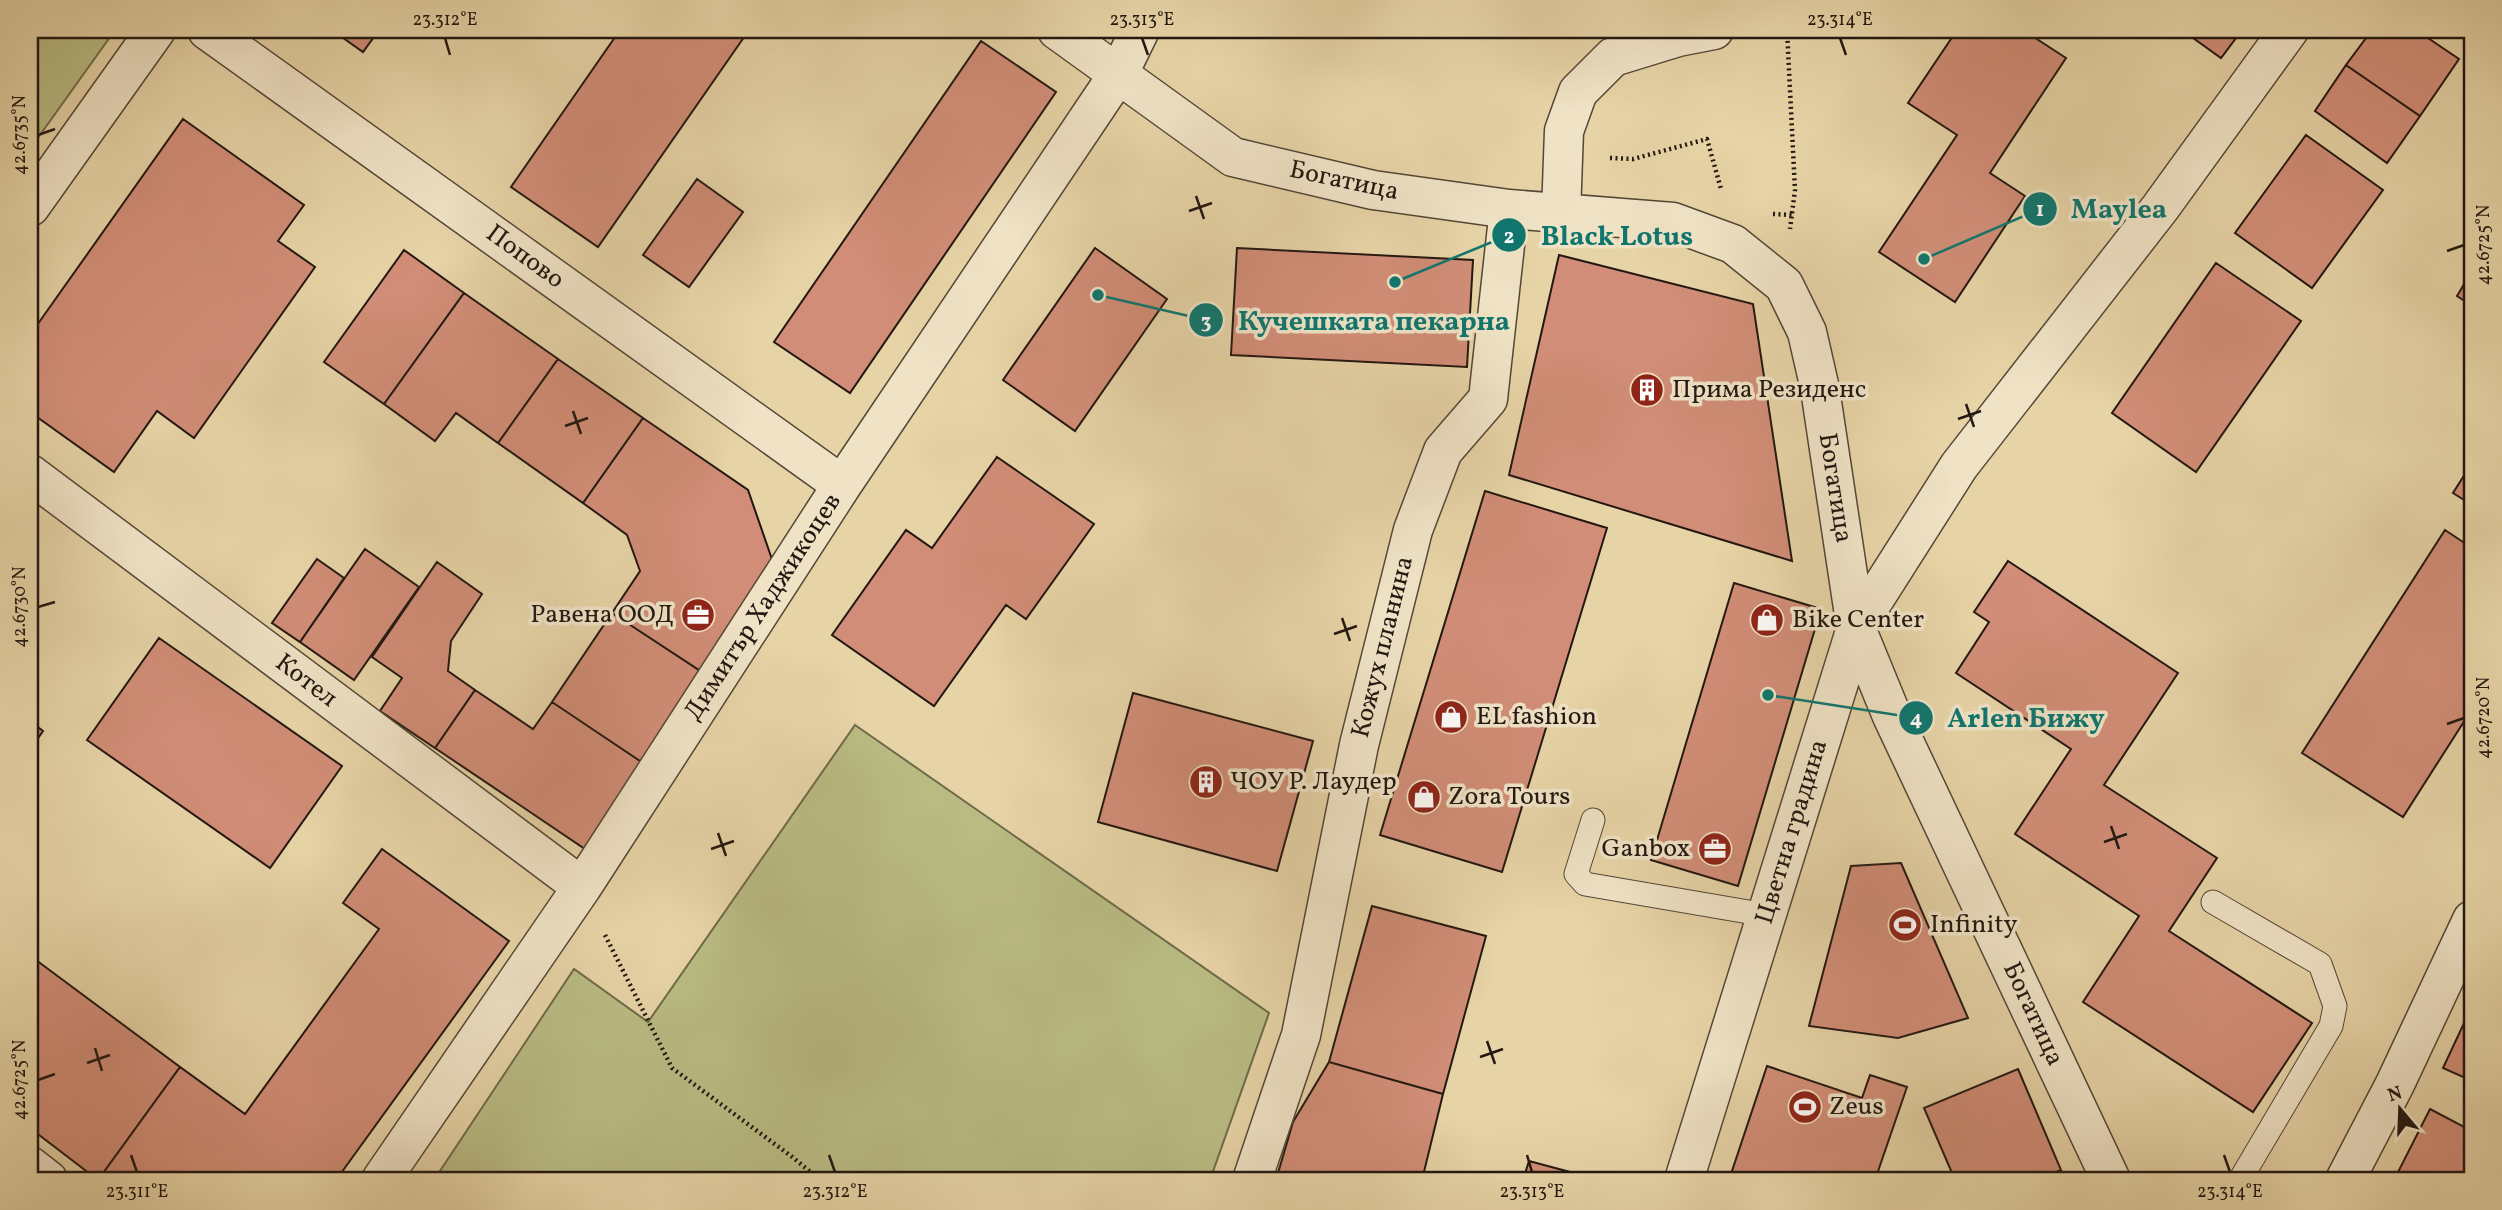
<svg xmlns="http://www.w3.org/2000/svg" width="2502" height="1210" viewBox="0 0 2502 1210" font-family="Vollkorn,serif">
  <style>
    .green { fill: #b9bb83; stroke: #6e6a4a; stroke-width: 2 }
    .building { fill: #d18d77; stroke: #231811; stroke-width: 2 }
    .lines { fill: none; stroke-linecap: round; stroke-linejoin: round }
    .lane-casing { stroke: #544736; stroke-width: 25 }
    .street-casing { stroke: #544736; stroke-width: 41 }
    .path { stroke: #231811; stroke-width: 4.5; stroke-dasharray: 2 3.5; stroke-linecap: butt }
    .lane { stroke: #efe2c5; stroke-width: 23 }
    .street { stroke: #efe2c5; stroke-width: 38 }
    .ticks { fill: none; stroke: #231811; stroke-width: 2.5 }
    .labels { text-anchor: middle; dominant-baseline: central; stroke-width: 7; stroke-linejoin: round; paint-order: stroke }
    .street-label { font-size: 26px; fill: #231811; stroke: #efe2c5 }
    .poi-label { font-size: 26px; fill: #231811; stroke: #efe2c5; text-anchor: start }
    .leader { fill: none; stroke: #0f766e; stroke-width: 2.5 }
    .callout-dot { fill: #0f766e; stroke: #efe2c5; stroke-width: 2.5 }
    .mark-label { font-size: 21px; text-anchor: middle; font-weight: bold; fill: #fff }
    .callout-label { font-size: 28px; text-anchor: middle; font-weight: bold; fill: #0f766e; stroke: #efe2c5; stroke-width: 7; stroke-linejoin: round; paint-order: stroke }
    .neatline { fill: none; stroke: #231811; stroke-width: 2.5 }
    .ticks-label { font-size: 18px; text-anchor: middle; fill: #231811 }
  </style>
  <rect width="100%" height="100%" fill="#e6d3a6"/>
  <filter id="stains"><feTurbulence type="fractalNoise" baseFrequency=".00286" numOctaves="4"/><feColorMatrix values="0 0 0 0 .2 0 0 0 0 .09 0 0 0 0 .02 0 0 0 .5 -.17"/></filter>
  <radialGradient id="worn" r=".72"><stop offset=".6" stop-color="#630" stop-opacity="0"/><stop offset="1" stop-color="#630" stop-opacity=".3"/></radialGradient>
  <path class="green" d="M 30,30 L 115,30 L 30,149 Z
    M 855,725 L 1269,1013 L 1210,1180 L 434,1180 L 574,969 L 648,1022 Z"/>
  <path class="building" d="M 332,30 L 379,30 L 363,52 Z
    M 620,30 L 749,30 L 598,247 L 511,187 Z
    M 1957,30 L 2023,30 L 2066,58 L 1990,173 L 2025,196 L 1955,302 L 1879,252 L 1957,135 L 1908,103 Z
    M 2182,30 L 2242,30 L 2221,58 Z
    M 2372,30 L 2416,30 L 2459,59 L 2420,116 L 2346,65 Z
    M 981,41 L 1056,92 L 850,393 L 774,342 Z
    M 2346,65 L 2420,116 L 2387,163 L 2315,111 Z
    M 183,119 L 304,205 L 278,241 L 315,267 L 194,438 L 157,411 L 114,472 L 30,412 L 30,335 Z
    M 2306,135 L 2383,190 L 2312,288 L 2235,233 Z
    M 697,179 L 743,212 L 689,287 L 643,255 Z
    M 1095,248 L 1167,299 L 1075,431 L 1003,380 Z
    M 1237,248 L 1473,260 L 1467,367 L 1231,355 Z
    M 404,250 L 464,293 L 384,404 L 324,362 Z
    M 1559,255 L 1753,304 L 1792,561 L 1509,475 Z
    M 2216,263 L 2301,321 L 2196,472 L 2112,413 Z
    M 2472,271 L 2472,306 L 2457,296 Z
    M 464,293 L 558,359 L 498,443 L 456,413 L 435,441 L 384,404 Z
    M 558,359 L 643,418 L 583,503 L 498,443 Z
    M 643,418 L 748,490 L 774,565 L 702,672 L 612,613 L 640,571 L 627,535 L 583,503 Z
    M 997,457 L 1094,524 L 1026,619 L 1006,605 L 934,706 L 832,635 L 906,530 L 932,548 Z
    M 2472,463 L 2472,505 L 2453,493 Z
    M 1485,491 L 1607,528 L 1502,872 L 1380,835 Z
    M 2445,530 L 2472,548 L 2472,709 L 2403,817 L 2302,753 Z
    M 365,549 L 419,587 L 354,680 L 300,642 Z
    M 317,559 L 344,578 L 300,642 L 272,623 Z
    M 2008,561 L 2178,673 L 2104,785 L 2217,858 L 2169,931 L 2312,1023 L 2253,1112 L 2083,1002 L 2139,916 L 2015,834 L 2071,749 L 1956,673 L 1989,622 L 1974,612 Z
    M 437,562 L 482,594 L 451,641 L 448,671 L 475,690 L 435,748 L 380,711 L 402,678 L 372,657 Z
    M 1734,583 L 1821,609 L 1738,886 L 1651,860 Z
    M 612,613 L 702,672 L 643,763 L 552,702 Z
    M 159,638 L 342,766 L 270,868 L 87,740 Z
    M 475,690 L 533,729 L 552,702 L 643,763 L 585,849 L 435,748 Z
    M 1133,693 L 1313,741 L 1277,871 L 1098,822 Z
    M 30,721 L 43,731 L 30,750 Z
    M 382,849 L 509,941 L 336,1180 L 98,1180 L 180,1067 L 245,1114 L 379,929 L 343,903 Z
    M 1901,863 L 1968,1018 L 1898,1038 L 1809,1026 L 1851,866 Z
    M 1372,906 L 1486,936 L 1443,1094 L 1329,1062 Z
    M 36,960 L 180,1067 L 98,1180 L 30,1128 L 30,968 Z
    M 2472,1006 L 2472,1081 L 2443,1068 Z
    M 1329,1062 L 1443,1094 L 1422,1180 L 1276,1180 L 1293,1122 Z
    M 1767,1066 L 1862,1098 L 1870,1075 L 1907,1087 L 1875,1180 L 1729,1180 Z
    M 2018,1069 L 2061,1170 L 2038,1180 L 1955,1180 L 1924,1108 Z
    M 2430,1109 L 2472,1131 L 2472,1180 L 2394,1180 Z
    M 1529,1161 L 1600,1180 L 1523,1180 Z
    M 2061,1170 L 2065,1180 L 2038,1180 Z"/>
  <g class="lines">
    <g class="lane-casing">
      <path id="lane" d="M 1593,820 L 1576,874 L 1585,884 L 1766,915
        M 2213,902 L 2320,964 L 2335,1006 L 2331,1026 L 2240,1180"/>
    </g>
    <g class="street-casing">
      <path id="street" d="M 207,30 L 842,485
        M 1057,30 L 1233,157 L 1373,190 L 1509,209 L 1673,222 L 1733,244 L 1784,285 L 1807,332 L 1820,389 L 1856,628 L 1892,716 L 2111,1180
        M 30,207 L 156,30
        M 1561,213 L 1564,131 L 1578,92 L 1613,57 L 1678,37 L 1714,30
        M 30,474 L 582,887
        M 30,1166 L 48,1180
        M 381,1180 L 582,887 L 842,485 L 1119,73 L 1140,30
        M 1252,1180 L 1301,1035 L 1359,745 L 1413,530 L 1443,451 L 1488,399 L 1509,209
        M 1684,1180 L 1856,628 L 1959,466 L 2160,208 L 2289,30
        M 2345,1180 L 2395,1084 L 2472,920"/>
    </g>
    <path class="path" d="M 1787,30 L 1795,190 L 1790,229
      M 1610,158 L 1633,159 L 1707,139 L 1721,189
      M 1773,214 L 1792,215
      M 605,935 L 672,1068 L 791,1156 L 820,1180"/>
    <use href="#lane" class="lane"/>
    <use href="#street" class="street"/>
  </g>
  <path class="ticks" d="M 445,38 L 450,55M 1142,38 L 1148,55M 1840,38 L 1846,55M 38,135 L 55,129M 1196,196 L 1204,219M 1189,211 L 1212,203M 2447,251 L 2464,245M 1966,404 L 1974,427M 573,411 L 581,434M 1958,419 L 1981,411M 565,426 L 588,418M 38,607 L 55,602M 1342,618 L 1350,641M 1334,634 L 1357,626M 2447,724 L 2464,718M 2111,826 L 2119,849M 718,833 L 726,856M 2104,842 L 2127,834M 711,849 L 734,841M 1487,1041 L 1495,1064M 95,1048 L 102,1071M 1480,1057 L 1503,1049M 87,1063 L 110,1055M 38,1080 L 55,1074M 131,1155 L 137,1172M 829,1155 L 835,1172M 1527,1155 L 1532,1172M 2224,1155 L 2230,1172"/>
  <defs>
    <g id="building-disc" transform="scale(1.75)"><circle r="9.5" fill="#8f2418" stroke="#efe2c5"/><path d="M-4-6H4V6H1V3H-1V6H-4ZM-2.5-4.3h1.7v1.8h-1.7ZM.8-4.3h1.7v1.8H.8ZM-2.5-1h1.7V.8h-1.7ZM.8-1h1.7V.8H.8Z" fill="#fff"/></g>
    <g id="office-disc" transform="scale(1.75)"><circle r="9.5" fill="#8f2418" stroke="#efe2c5"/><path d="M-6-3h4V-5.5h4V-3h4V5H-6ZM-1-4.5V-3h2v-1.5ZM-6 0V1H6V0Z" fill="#fff"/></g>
    <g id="shop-disc" transform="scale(1.75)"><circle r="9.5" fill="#8f2418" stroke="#efe2c5"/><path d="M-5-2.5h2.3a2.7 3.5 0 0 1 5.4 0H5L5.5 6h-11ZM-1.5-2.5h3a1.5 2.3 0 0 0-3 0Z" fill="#fff"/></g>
    <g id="stadium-disc" transform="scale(1.75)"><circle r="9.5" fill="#8f2418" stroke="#efe2c5"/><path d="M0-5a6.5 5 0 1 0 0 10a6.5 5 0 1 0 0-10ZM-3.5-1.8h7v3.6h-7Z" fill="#fff"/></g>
  </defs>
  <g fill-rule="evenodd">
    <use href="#building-disc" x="1647" y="390"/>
    <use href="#office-disc" x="698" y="615"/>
    <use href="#shop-disc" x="1767" y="620"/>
    <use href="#shop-disc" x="1451" y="717"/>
    <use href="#building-disc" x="1206" y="782"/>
    <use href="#shop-disc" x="1424" y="797"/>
    <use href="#office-disc" x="1715" y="849"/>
    <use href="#stadium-disc" x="1905" y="925"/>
    <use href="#stadium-disc" x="1805" y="1107"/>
  </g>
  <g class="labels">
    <g class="street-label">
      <text transform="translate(1344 181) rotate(12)">Богатица</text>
      <text transform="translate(525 257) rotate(36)">Попово</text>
      <text transform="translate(1835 488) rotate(81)">Богатица</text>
      <text transform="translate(763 607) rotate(-57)">Димитър Хаджикоцев</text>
      <text transform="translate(1383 647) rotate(-76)">Кожух планина</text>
      <text transform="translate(306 681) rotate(37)">Котел</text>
      <text transform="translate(1792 832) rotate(-73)">Цветна градина</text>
      <text transform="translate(2033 1014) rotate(65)">Богатица</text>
    </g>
    <g class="poi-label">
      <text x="1672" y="390">Прима Резиденс</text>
      <text x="674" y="615" text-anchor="end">Равена ООД</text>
      <text x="1792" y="620">Bike Center</text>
      <text x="1476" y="717">EL fashion</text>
      <text x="1230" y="782">ЧОУ Р. Лаудер</text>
      <text x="1448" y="797">Zora Tours</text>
      <text x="1690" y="849" text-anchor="end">Ganbox</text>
      <text x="1930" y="925">Infinity</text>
      <text x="1829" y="1107">Zeus</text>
    </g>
  </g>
  <path class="leader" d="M1924 259L2040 209M1395 282L1509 235M1098 295L1206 320M1768 695L1916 718"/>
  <g class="callout-dot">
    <circle cx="1924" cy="259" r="7"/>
    <circle cx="1395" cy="282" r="7"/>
    <circle cx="1098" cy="295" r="7"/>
    <circle cx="1768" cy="695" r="7"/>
    <circle cx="2040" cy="209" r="18"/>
    <circle cx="1509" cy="235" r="18"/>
    <circle cx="1206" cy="320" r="18"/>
    <circle cx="1916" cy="718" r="18"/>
  </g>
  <g class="mark-label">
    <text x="2040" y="216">1</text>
    <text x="1509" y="243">2</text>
    <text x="1206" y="328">3</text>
    <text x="1916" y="725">4</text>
  </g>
  <g class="callout-label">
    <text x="2119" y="218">Maylea</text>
    <text x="1617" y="245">Black Lotus</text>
    <text x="1374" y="330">Кучешката пекарна</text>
    <text x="2026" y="727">Arlen Бижу</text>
  </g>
  <rect width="2502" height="1210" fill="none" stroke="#e6d3a6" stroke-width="77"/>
  <g transform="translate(2400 1109) rotate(341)" stroke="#efe2c5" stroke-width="5" paint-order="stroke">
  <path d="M0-5L12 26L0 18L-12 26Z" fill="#231811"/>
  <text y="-10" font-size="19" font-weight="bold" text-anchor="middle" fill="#231811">N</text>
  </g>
  <rect x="38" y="38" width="2426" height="1134" class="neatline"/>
  <g class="ticks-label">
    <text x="445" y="25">23.312°E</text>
    <text x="1142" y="25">23.313°E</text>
    <text x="1840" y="25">23.314°E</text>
    <text transform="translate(19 135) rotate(-90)" y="6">42.6735°N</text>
    <text transform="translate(2483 245) rotate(-90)" y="6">42.6725°N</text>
    <text transform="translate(19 607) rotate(-90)" y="6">42.6730°N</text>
    <text transform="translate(2483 718) rotate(-90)" y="6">42.6720°N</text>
    <text transform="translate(19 1080) rotate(-90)" y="6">42.6725°N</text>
    <text x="137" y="1197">23.311°E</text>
    <text x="835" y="1197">23.312°E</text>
    <text x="1532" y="1197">23.313°E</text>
    <text x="2230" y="1197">23.314°E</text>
  </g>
  <rect width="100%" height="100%" filter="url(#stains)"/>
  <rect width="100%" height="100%" fill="url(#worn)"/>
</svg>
